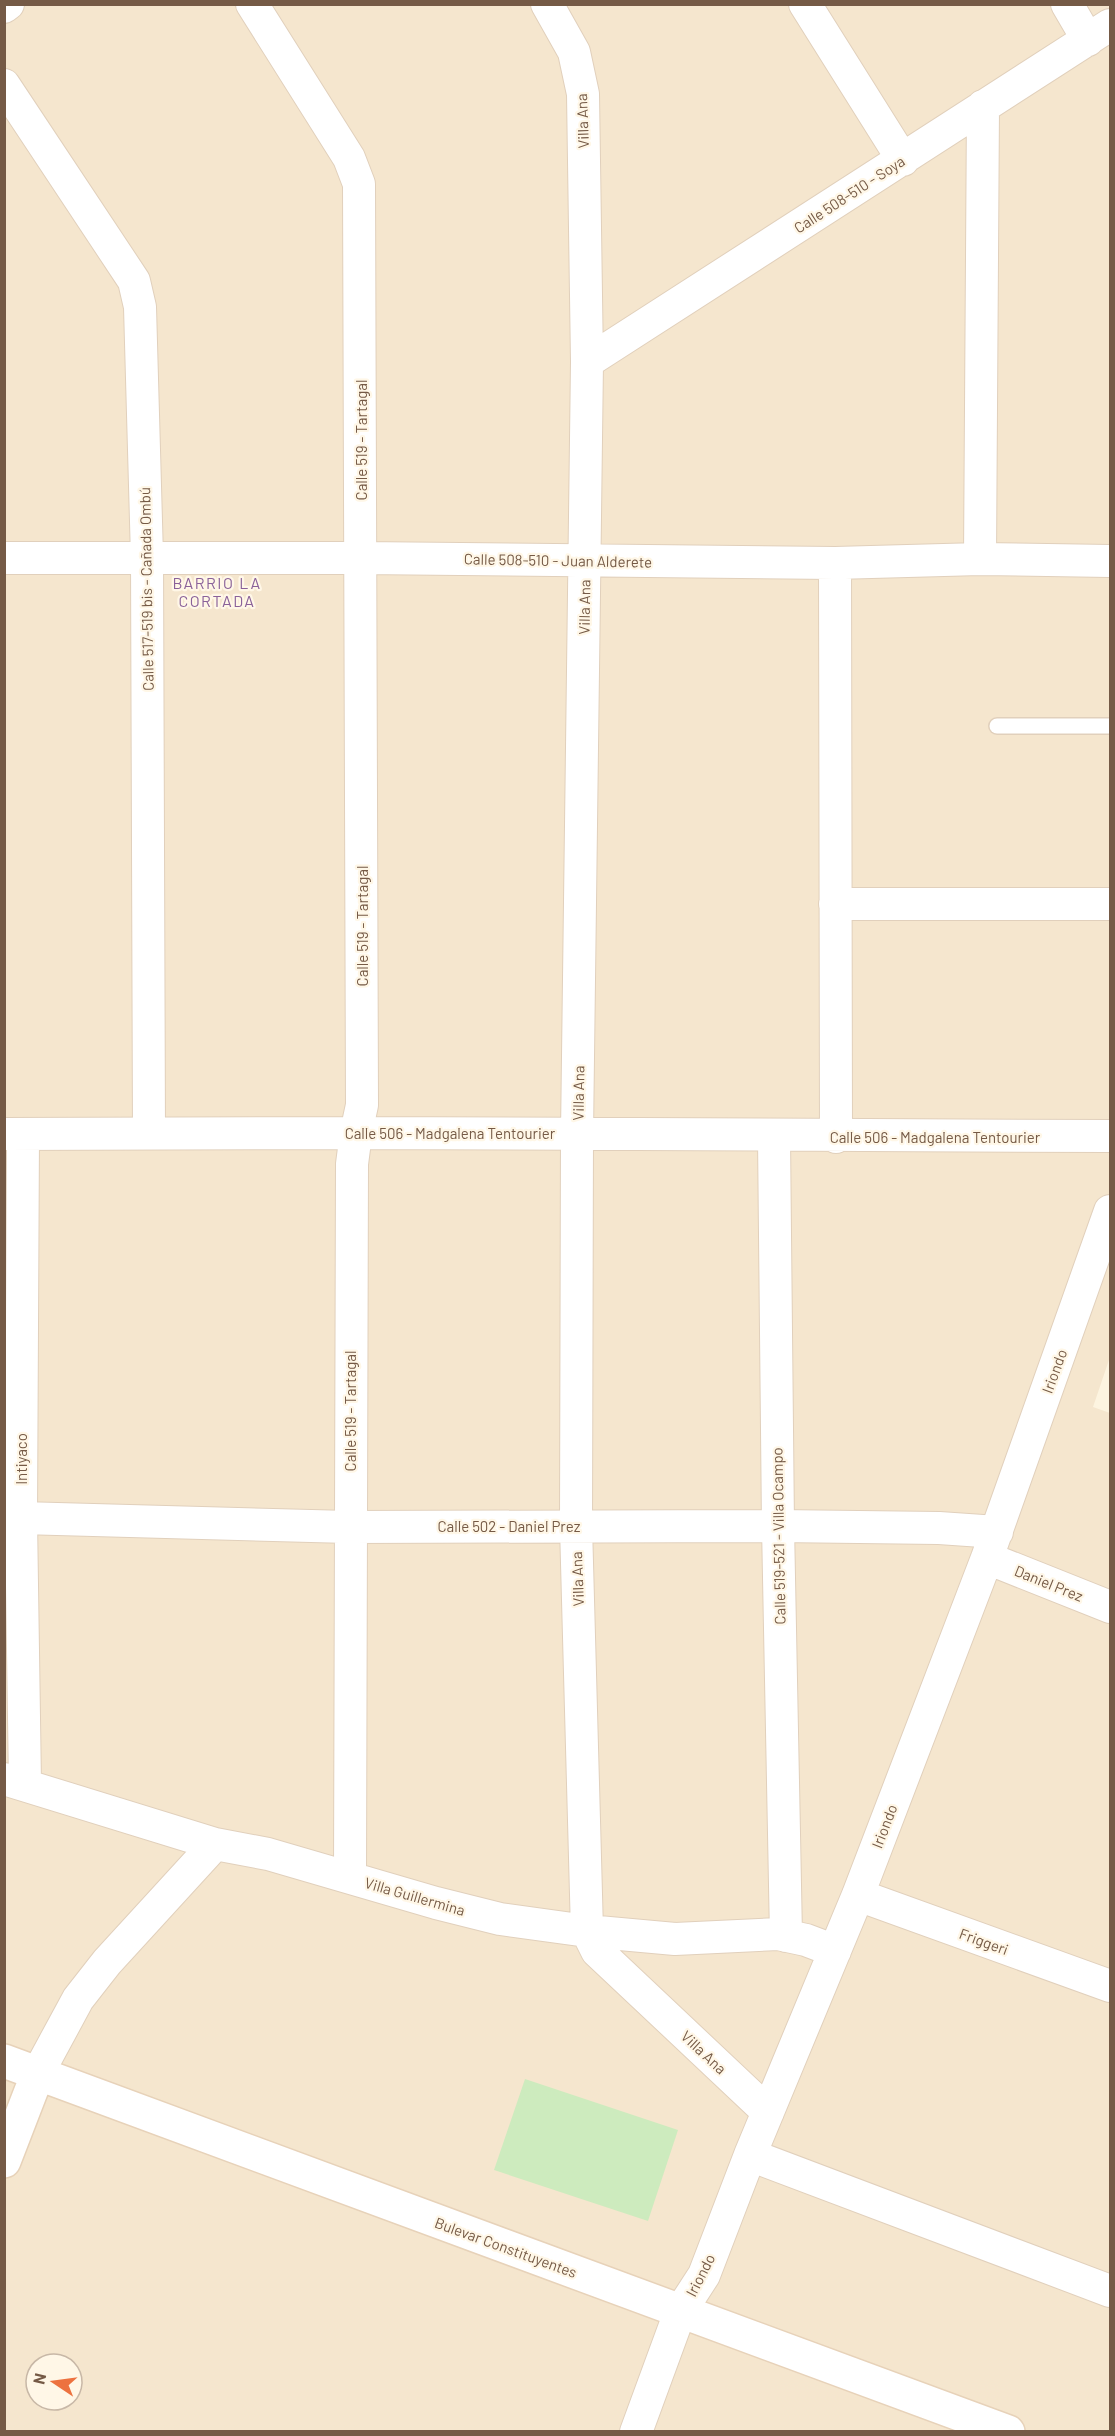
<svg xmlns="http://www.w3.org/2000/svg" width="1115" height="2436" viewBox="0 0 1115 2436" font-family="Barlow,sans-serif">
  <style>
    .residential { fill: #f5e6ce; fill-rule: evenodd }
    .grass { fill: #cdebbe }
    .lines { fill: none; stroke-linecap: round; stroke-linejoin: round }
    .lane-casing { stroke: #e1d0bc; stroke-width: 18 }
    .street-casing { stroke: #e1d0bc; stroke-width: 34 }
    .secondary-casing { stroke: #e7d2b9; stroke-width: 36 }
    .lane { stroke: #fff; stroke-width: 15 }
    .street { stroke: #fff; stroke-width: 32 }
    .secondary { stroke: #fff; stroke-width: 33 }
    .labels { text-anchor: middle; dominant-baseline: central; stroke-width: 4.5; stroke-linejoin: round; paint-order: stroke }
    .street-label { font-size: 15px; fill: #755a46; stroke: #fff7e7 }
    .neighbourhood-label { font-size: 16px; letter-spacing: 1.5px; fill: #8a6199; stroke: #fff7e7 }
  </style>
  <rect width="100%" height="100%" fill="#fdf4e0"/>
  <path class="residential" d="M 5,5 L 1110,5 L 1110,1357 L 1093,1407 L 1110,1413 L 1110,2431 L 5,2432 ZM 36,2364 L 72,2364 L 72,2400 L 36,2400 Z"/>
  <path class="grass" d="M 525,2079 L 678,2130 L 648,2221 L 494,2170 Z"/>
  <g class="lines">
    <g class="lane-casing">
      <path id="lane" d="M 997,726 L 1110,726"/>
    </g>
    <g class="street-casing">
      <path id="street" d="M 252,4 L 349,158 L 359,184 L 362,1105 L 356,1133 L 352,1164 L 350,1877
        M 547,4 L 574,52 L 583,94 L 587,362 L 577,1134 L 576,1526 L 587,1931 L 597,1951 L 768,2112
        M 805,4 L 903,160
        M 1067,4 L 1088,40
        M 4,7 L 8,4
        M 4,85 L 134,281 L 140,307 L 147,557 L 149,1133
        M 587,362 L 1110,25
        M 4,558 L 362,558 L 835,563 L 980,559 L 1110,561
        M 980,559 L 983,106
        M 835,563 L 836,1137
        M 835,904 L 1110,904
        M 4,1134 L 356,1133 L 1110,1136
        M 23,1134 L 21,1518 L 25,1784
        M 774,1137 L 778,1526 L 786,1936
        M 21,1518 L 349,1527 L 778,1526 L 939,1528 L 997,1532
        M 987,1558 L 1110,1607
        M 4,1779 L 215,1844 L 268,1854 L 436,1903 L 500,1919 L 587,1931 L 675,1939 L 778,1934 L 806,1940 L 835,1951
        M 858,1895 L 1110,1986
        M 38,2073 L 78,1999 L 107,1962 L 215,1844
        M 750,2155 L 1110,2291
        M 636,2432 L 680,2312 L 704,2275 L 750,2155 L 858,1895 L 987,1558 L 1110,1211"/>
    </g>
    <g class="secondary-casing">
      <path id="secondary" d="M 4,2061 L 1008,2432
        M 4,2161 L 38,2073"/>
    </g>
    <use href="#lane" class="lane"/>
    <use href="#street" class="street"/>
    <use href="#secondary" class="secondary"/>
  </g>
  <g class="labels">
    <g class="street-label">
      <text transform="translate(582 121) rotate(-92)">Villa Ana</text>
      <text transform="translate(849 194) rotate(-33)">Calle 508-510 - Soya</text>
      <text transform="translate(361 440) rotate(-90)">Calle 519 - Tartagal</text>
      <text transform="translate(558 560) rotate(1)">Calle 508-510 - Juan Alderete</text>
      <text transform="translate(146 589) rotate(-91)">Calle 517-519 bis - Cañada Ombú</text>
      <text transform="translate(584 607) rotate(-89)">Villa Ana</text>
      <text transform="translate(362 926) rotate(-90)">Calle 519 - Tartagal</text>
      <text transform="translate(578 1093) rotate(-89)">Villa Ana</text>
      <text x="450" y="1133">Calle 506 - Madgalena Tentourier</text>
      <text x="935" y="1137">Calle 506 - Madgalena Tentourier</text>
      <text transform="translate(1054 1371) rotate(-70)">Iriondo</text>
      <text transform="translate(350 1411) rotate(-90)">Calle 519 - Tartagal</text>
      <text transform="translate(21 1459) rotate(-90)">Intiyaco</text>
      <text x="509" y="1526">Calle 502 - Daniel Prez</text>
      <text transform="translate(778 1536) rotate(-91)">Calle 519-521 - Villa Ocampo</text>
      <text transform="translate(577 1579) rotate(-92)">Villa Ana</text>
      <text transform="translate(1049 1583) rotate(22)">Daniel Prez</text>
      <text transform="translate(884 1826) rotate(-69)">Iriondo</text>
      <text transform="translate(415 1896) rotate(16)">Villa Guillermina</text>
      <text transform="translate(984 1941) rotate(20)">Friggeri</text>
      <text transform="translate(704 2052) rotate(43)">Villa Ana</text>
      <text transform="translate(506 2247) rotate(20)">Bulevar Constituyentes</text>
      <text transform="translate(700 2275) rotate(-63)">Iriondo</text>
    </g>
    <g class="neighbourhood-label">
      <text x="217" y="582">BARRIO LA<tspan x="217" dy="18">CORTADA</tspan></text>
    </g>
  </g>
  <rect width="1115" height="2436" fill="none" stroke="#755a46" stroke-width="12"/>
  <g transform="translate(54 2382) rotate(283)"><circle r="28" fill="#fff7e7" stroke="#c8b8a7" stroke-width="1.5"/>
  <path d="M0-4.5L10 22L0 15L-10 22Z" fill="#ed723f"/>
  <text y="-9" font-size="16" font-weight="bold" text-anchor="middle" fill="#755a46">N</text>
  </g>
</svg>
